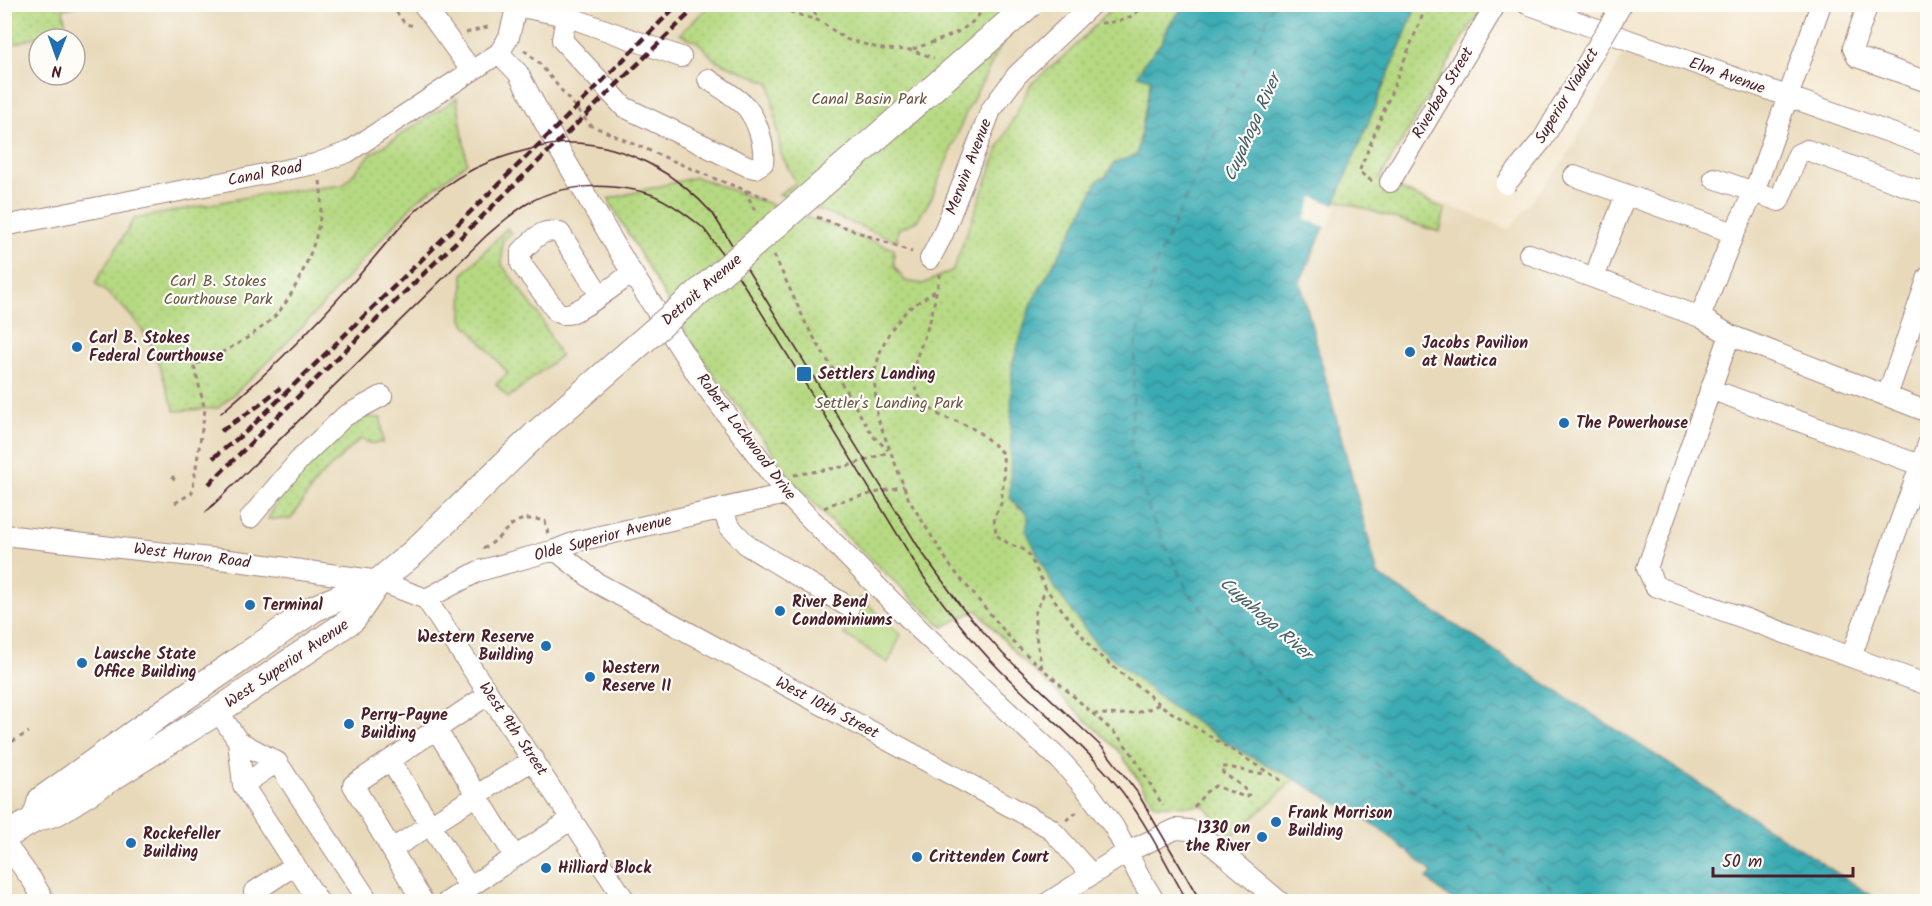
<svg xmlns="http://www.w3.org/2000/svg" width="1932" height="906" viewBox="0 0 1932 906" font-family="Kalam,sans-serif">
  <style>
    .built { fill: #e8d9ba; fill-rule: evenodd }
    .grass { fill: url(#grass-dots); stroke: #807c56; stroke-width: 1.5 }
    .garden { fill: #b6d982; stroke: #807c56; stroke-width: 1.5 }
    .water { fill: url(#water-waves); stroke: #42666f; stroke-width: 1.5 }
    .pier { fill: #f4e8d1 }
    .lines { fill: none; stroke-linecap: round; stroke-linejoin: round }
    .ferry { stroke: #435e68; stroke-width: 1.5; stroke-dasharray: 8 6; stroke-linecap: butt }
    .minor-casing { stroke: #9f847e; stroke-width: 22 }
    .major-casing { stroke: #9f847e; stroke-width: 28 }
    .path { stroke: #9f847e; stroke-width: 3; stroke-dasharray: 4.5 4.5; stroke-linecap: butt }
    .minor { stroke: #fff; stroke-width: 20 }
    .major { stroke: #fff; stroke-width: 26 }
    .tram { stroke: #4a1f2b; stroke-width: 1.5 }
    .rail { stroke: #4a1f2b; stroke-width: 4.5; stroke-dasharray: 9 4.5; stroke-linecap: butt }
    .minor-bridge-casing { stroke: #9f847e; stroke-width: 22; stroke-linecap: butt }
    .major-bridge-casing { stroke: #9f847e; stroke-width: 28; stroke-linecap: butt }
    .minor-bridge { stroke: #fff; stroke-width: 20 }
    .major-bridge { stroke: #fff; stroke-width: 26 }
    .poi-dot { fill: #1f6fb2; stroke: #fdfcf7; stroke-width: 2 }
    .labels { text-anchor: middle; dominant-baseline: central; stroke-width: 4.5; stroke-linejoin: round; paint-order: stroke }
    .street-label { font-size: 16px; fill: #4a1f2b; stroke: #fdfcf7 }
    .park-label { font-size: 16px; fill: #6a5745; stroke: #fdfcf7 }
    .poi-label { font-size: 16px; font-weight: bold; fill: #4a1f2b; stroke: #fdfcf7; text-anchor: start }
    .water-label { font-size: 18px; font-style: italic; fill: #435e68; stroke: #fdfcf7 }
  </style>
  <defs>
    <pattern id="grass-dots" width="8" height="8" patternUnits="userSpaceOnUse" patternTransform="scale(1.5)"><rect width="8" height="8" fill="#b6d982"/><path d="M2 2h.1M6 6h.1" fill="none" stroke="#9eba70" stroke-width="1.8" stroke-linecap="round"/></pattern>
    <pattern id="water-waves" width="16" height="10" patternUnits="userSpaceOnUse" patternTransform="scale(1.5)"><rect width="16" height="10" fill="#3aacb3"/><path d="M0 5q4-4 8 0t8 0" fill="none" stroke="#338b92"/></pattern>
  </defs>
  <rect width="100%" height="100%" fill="#fdfcf7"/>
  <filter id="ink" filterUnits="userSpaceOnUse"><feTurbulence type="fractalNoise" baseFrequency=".0167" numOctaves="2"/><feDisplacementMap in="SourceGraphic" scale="12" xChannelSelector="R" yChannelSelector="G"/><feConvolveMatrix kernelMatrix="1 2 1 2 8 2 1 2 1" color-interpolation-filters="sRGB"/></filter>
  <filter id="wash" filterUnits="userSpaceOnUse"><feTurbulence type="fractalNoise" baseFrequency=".008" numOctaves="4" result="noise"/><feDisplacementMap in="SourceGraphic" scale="24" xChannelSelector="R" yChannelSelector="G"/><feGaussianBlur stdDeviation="1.35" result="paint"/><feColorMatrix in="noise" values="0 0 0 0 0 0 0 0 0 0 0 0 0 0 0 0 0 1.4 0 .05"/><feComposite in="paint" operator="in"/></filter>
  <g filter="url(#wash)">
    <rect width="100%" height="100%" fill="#f4e8d1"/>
    <path class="built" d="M 79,4 L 1115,5 L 1069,52 L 1031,84 L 1000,145 L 953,271 L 923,284 L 906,281 L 894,266 L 608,199 L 591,202 L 786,494 L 1060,760 L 1127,851 L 1163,835 L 1209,841 L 1282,781 L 1295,779 L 1378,827 L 1433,872 L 1427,880 L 1452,901 L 5,901 L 4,47 L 66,27 L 63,9 ZM 39,39 L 75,39 L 75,75 L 39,75 Z
      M 1631,41 L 1927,146 L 1927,901 L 1880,901 L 1378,575 L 1300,282 L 1350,168 L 1509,229 L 1563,162 Z"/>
    <path class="grass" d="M 4,5 L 5,4 L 78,5 L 63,9 L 66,27 L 5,47 Z
      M 710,5 L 1022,5 L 966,113 L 932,197 L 917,221 L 898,229 L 897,241 L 779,194 L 796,183 L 781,154 L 770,83 L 715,60 L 698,42 L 680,34 Z
      M 1115,5 L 1185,5 L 1170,24 L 1161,43 L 1146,61 L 1138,75 L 1151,78 L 1137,155 L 1114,163 L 1105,177 L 1098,180 L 1073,230 L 1031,304 L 1012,366 L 1017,507 C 1025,510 1028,512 1030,520 L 1096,644 L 1166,703 L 1240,751 L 1295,779 L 1233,836 L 1204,806 L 1155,805 L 1119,751 L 1020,658 L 977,610 L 943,627 L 830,521 L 796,484 L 698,353 L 608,199 L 696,177 L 894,249 L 894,266 L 905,281 L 923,284 L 953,270 L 1000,145 L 1031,84 L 1069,52 Z
      M 1417,5 L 1483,5 L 1379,180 L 1445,209 L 1440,232 L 1336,200 Z
      M 457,98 L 467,163 L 415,202 L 304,325 L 257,373 L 218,408 L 175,411 C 167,391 162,370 153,349 C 141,322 118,301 95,283 L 134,219 L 263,194 L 343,185 L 371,154 Z
      M 507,228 L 511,233 L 502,241 L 502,265 L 539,315 L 560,356 L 508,398 L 496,384 L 508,373 L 462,320 L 463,274 Z
      M 345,416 L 381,418 L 383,443 L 370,443 L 360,439 L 318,479 L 291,519 L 268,519 L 301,458 Z"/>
    <path class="garden" d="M 861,598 L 901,635 L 888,663 L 844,634 L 858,605 L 857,602 Z"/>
    <path class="water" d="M 1185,5 L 1417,5 L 1336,200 L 1300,282 L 1378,575 L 1880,901 L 1453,901 L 1427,879 L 1432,872 L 1378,827 L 1295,779 L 1240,751 L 1166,703 L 1096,644 L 1052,584 L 1026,530 C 1033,509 1021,512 1010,498 L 1012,366 L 1031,304 L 1073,230 L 1098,180 L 1106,177 L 1114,163 L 1137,155 L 1151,79 L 1138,75 L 1146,61 L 1161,43 L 1170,24 Z"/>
    <path class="pier" d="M 1313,197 L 1337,205 L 1323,238 L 1327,227 L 1305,220 Z"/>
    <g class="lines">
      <path class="ferry" d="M 1274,4 L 1158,259 L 1135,345 L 1131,448 L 1151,516 L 1189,593 L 1258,675 L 1326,729 L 1549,885 L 1562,902"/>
    </g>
  </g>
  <g filter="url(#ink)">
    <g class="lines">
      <g class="minor-casing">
        <path id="minor" d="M 423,4 L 471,70
          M 1527,4 L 1928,146
          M 1868,4 L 1853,48 L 1857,57 L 1928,82
          M 516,6 L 566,16 L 681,57
          M 566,16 L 562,40 L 624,107 L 747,166 L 755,168 L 763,163 C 765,145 758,122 747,108 C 739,98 719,87 708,79
          M 499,53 L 518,73 L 556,144 L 627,265 L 698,376 L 786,494 L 921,631 L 1060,760 L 1086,789 L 1114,827 L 1141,879 L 1155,902
          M 1574,176 L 1734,233
          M 1714,178 L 1779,201 L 1798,154 L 1807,150 L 1928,194
          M 1390,182 L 1496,4
          M 4,226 L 315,164 L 348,152 L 499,53 L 509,37 L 517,4
          M 1529,254 L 1700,317 L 1730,335 L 1928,412
          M 930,259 L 943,234 L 991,110 L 1017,75 L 1092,4
          M 1594,278 L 1626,194
          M 600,295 L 560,233 C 541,227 534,240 521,252 L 521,264 L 557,312 C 562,314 565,315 571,313 C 588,307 616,284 632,273
          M 1700,317 L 1734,233 L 1754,192 L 1821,4
          M 1730,335 L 1647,568 L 1655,586 L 1851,657
          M 1710,389 L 1928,468
          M 1887,396 L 1928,277
          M 1928,444 L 1851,657 L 1928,685
          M 722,508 L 729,526 L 748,546 L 849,607
          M 250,518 L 301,458 L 345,416 L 382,396
          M 4,535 L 237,561 L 379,581 L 426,599 L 626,902
          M 555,550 L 597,583 L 1050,828 L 1091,874
          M 426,599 L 479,571 L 555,550 L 578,541 L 786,494
          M 218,711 L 238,741
          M 436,729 L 515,857
          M 390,760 L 469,887
          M 243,785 L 277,762
          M 4,842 L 32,880 L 45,902
          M 392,849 L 534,759
          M 261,902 L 254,892 L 295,865
          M 319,902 L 243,785 L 238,741 L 277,762 L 369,902
          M 423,902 L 353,785 L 489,694
          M 447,902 L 572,819
          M 1049,902 L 1127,852 L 1163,835 L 1176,829 L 1189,830 L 1203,837 L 1280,902"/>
      </g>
      <g class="major-casing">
        <path id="major" d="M 35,819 L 41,800 L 175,704 L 315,608 L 379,581
          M 4,837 L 35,819 L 57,812 L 218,711 L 353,619 L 379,581 L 413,553 L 537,433"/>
      </g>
      <path class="path" d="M 391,4 L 405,24 L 415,26
        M 764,4 L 820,21 L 845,39 L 882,49 L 911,50 L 934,58
        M 809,4 L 819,20
        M 1101,23 C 1121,22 1131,20 1145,4
        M 466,33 L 491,26
        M 913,49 C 938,40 974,32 985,4
        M 524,50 L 539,63 L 590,125 L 713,178 L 772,200
        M 1372,181 L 1359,172 L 1427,4
        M 745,190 L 756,213
        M 817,217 L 912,252
        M 774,255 L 807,326 L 873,436 L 888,450
        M 939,274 L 940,276 C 936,291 934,306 930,321 C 918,358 896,387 938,414 C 945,419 955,420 963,424 C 979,430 991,442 1003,454 L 1004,477 L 1001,504 L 994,517 L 996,535 L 1009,544 L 1027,551 L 1046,589 L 1095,652 L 1166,709 L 1282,781
        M 935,291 L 908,309 L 890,331 L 881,349 L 874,374 L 877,416 L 909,500 L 951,567 L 1016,645 L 1118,736 L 1133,755 L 1163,806
        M 794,475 L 848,466 L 889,452
        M 172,476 L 175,480
        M 175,503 L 192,493 L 205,410 L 194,365 C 223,353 254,337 277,314 C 286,304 293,291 299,279 C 315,247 325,216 320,181
        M 824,508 L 837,502 L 904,486
        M 483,549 C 510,534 508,512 545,521 L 548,534
        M 1042,668 L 1035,631 L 1035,613 L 1046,589
        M 1093,714 C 1119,714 1136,717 1159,704
        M 4,746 L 29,732
        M 1194,807 L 1206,792 L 1215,786 L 1245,797 L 1249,795 L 1242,786 L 1223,773 L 1222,767 C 1237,766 1254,777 1267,772
        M 1066,820 L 1079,811"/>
      <use href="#minor" class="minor"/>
      <use href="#major" class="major"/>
      <path class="tram" d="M 221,413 C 266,375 308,333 347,289 C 378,255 406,214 444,187 C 463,173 486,162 509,155 C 530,149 554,142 576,143 C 630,146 678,175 713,214 L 921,551 L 962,608 L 1003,654 L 1103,748 L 1137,792 L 1201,902
        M 206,512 L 486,236 C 500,224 514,211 530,202 C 564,183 610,183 647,193 C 666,199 686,214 702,227 C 707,232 711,239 716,245 C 730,264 743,283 755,302 L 923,576 C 946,608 971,640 998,668 C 1037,708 1081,742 1116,784 C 1145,819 1165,863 1188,902"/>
      <path class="rail" d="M 221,431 L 258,406 L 280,388
        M 213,458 L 248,430 L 570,114 L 678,4
        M 209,484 L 699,4"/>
      <g class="minor-bridge-casing">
        <path id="minor-bridge" d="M 1506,184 L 1543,139 L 1622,4"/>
      </g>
      <g class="major-bridge-casing">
        <path id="major-bridge" d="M 537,433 L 1030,4"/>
      </g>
      <use href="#minor-bridge" class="minor-bridge"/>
      <use href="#major-bridge" class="major-bridge"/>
    </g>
  </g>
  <g class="poi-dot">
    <circle cx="77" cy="347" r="6"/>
    <circle cx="1410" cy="352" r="6"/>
    <rect x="796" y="366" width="16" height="16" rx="3"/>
    <circle cx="1564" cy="423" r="6"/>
    <circle cx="250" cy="605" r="6"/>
    <circle cx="780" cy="611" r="6"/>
    <circle cx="546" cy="646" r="6"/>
    <circle cx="82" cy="663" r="6"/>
    <circle cx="590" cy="677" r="6"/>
    <circle cx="349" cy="724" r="6"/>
    <circle cx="1276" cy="822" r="6"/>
    <circle cx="1262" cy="837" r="6"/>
    <circle cx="131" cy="843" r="6"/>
    <circle cx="917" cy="857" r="6"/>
    <circle cx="546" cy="868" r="6"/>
  </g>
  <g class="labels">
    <g class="street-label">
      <text transform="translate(1727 76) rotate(20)">Elm Avenue</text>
      <text transform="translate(1443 93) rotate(-59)">Riverbed Street</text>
      <text transform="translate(1567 96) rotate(-59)">Superior Viaduct</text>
      <text transform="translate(969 167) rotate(-69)">Merwin Avenue</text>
      <text transform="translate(265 174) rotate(-11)">Canal Road</text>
      <text transform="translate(702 290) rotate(-41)">Detroit Avenue</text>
      <text transform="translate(746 437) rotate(53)">Robert Lockwood Drive</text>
      <text transform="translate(603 538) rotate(-15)">Olde Superior Avenue</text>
      <text transform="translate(192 556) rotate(7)">West Huron Road</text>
      <text transform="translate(287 664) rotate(-34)">West Superior Avenue</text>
      <text transform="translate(827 708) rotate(28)">West 10th Street</text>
      <text transform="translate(513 729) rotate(56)">West 9th Street</text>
    </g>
    <g class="park-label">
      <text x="869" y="99">Canal Basin Park</text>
      <text x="218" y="281">Carl B. Stokes<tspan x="218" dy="18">Courthouse Park</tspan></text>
      <text x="889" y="403">Settler's Landing Park</text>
    </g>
    <g class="poi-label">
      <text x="89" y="338">Carl B. Stokes<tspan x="89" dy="18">Federal Courthouse</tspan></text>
      <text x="1422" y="343">Jacobs Pavilion<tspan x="1422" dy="18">at Nautica</tspan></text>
      <text x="818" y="374">Settlers Landing</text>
      <text x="1576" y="423">The Powerhouse</text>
      <text x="792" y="602">River Bend<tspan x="792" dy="18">Condominiums</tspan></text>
      <text x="262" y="605">Terminal</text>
      <text x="534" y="637" text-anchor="end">Western Reserve<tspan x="534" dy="18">Building</tspan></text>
      <text x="94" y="654">Lausche State<tspan x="94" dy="18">Office Building</tspan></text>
      <text x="602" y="668">Western<tspan x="602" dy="18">Reserve II</tspan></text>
      <text x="361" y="715">Perry-Payne<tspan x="361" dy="18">Building</tspan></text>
      <text x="1288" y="813">Frank Morrison<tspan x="1288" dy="18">Building</tspan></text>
      <text x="1250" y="828" text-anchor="end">1330 on<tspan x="1250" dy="18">the River</tspan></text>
      <text x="143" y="834">Rockefeller<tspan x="143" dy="18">Building</tspan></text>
      <text x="929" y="857">Crittenden Court</text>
      <text x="558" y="868">Hilliard Block</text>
    </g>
    <g class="water-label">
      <text transform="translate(1253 128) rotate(-66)">Cuyahoga River</text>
      <text transform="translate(1265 619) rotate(41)">Cuyahoga River</text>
    </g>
  </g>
  <rect width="1932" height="906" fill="none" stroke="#fdfcf7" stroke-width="24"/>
  <g transform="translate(57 57) rotate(181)"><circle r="28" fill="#fdfcf7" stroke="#b5a4a5" stroke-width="1.5"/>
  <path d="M0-4.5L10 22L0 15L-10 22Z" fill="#1f6fb2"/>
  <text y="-9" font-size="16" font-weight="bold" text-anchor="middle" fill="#4a1f2b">N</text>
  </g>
  <path d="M1713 867v9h140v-9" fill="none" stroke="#4a1f2b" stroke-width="3"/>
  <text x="1722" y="867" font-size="18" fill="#4a1f2b" stroke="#fdfcf7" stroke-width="4.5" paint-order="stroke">50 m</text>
</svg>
